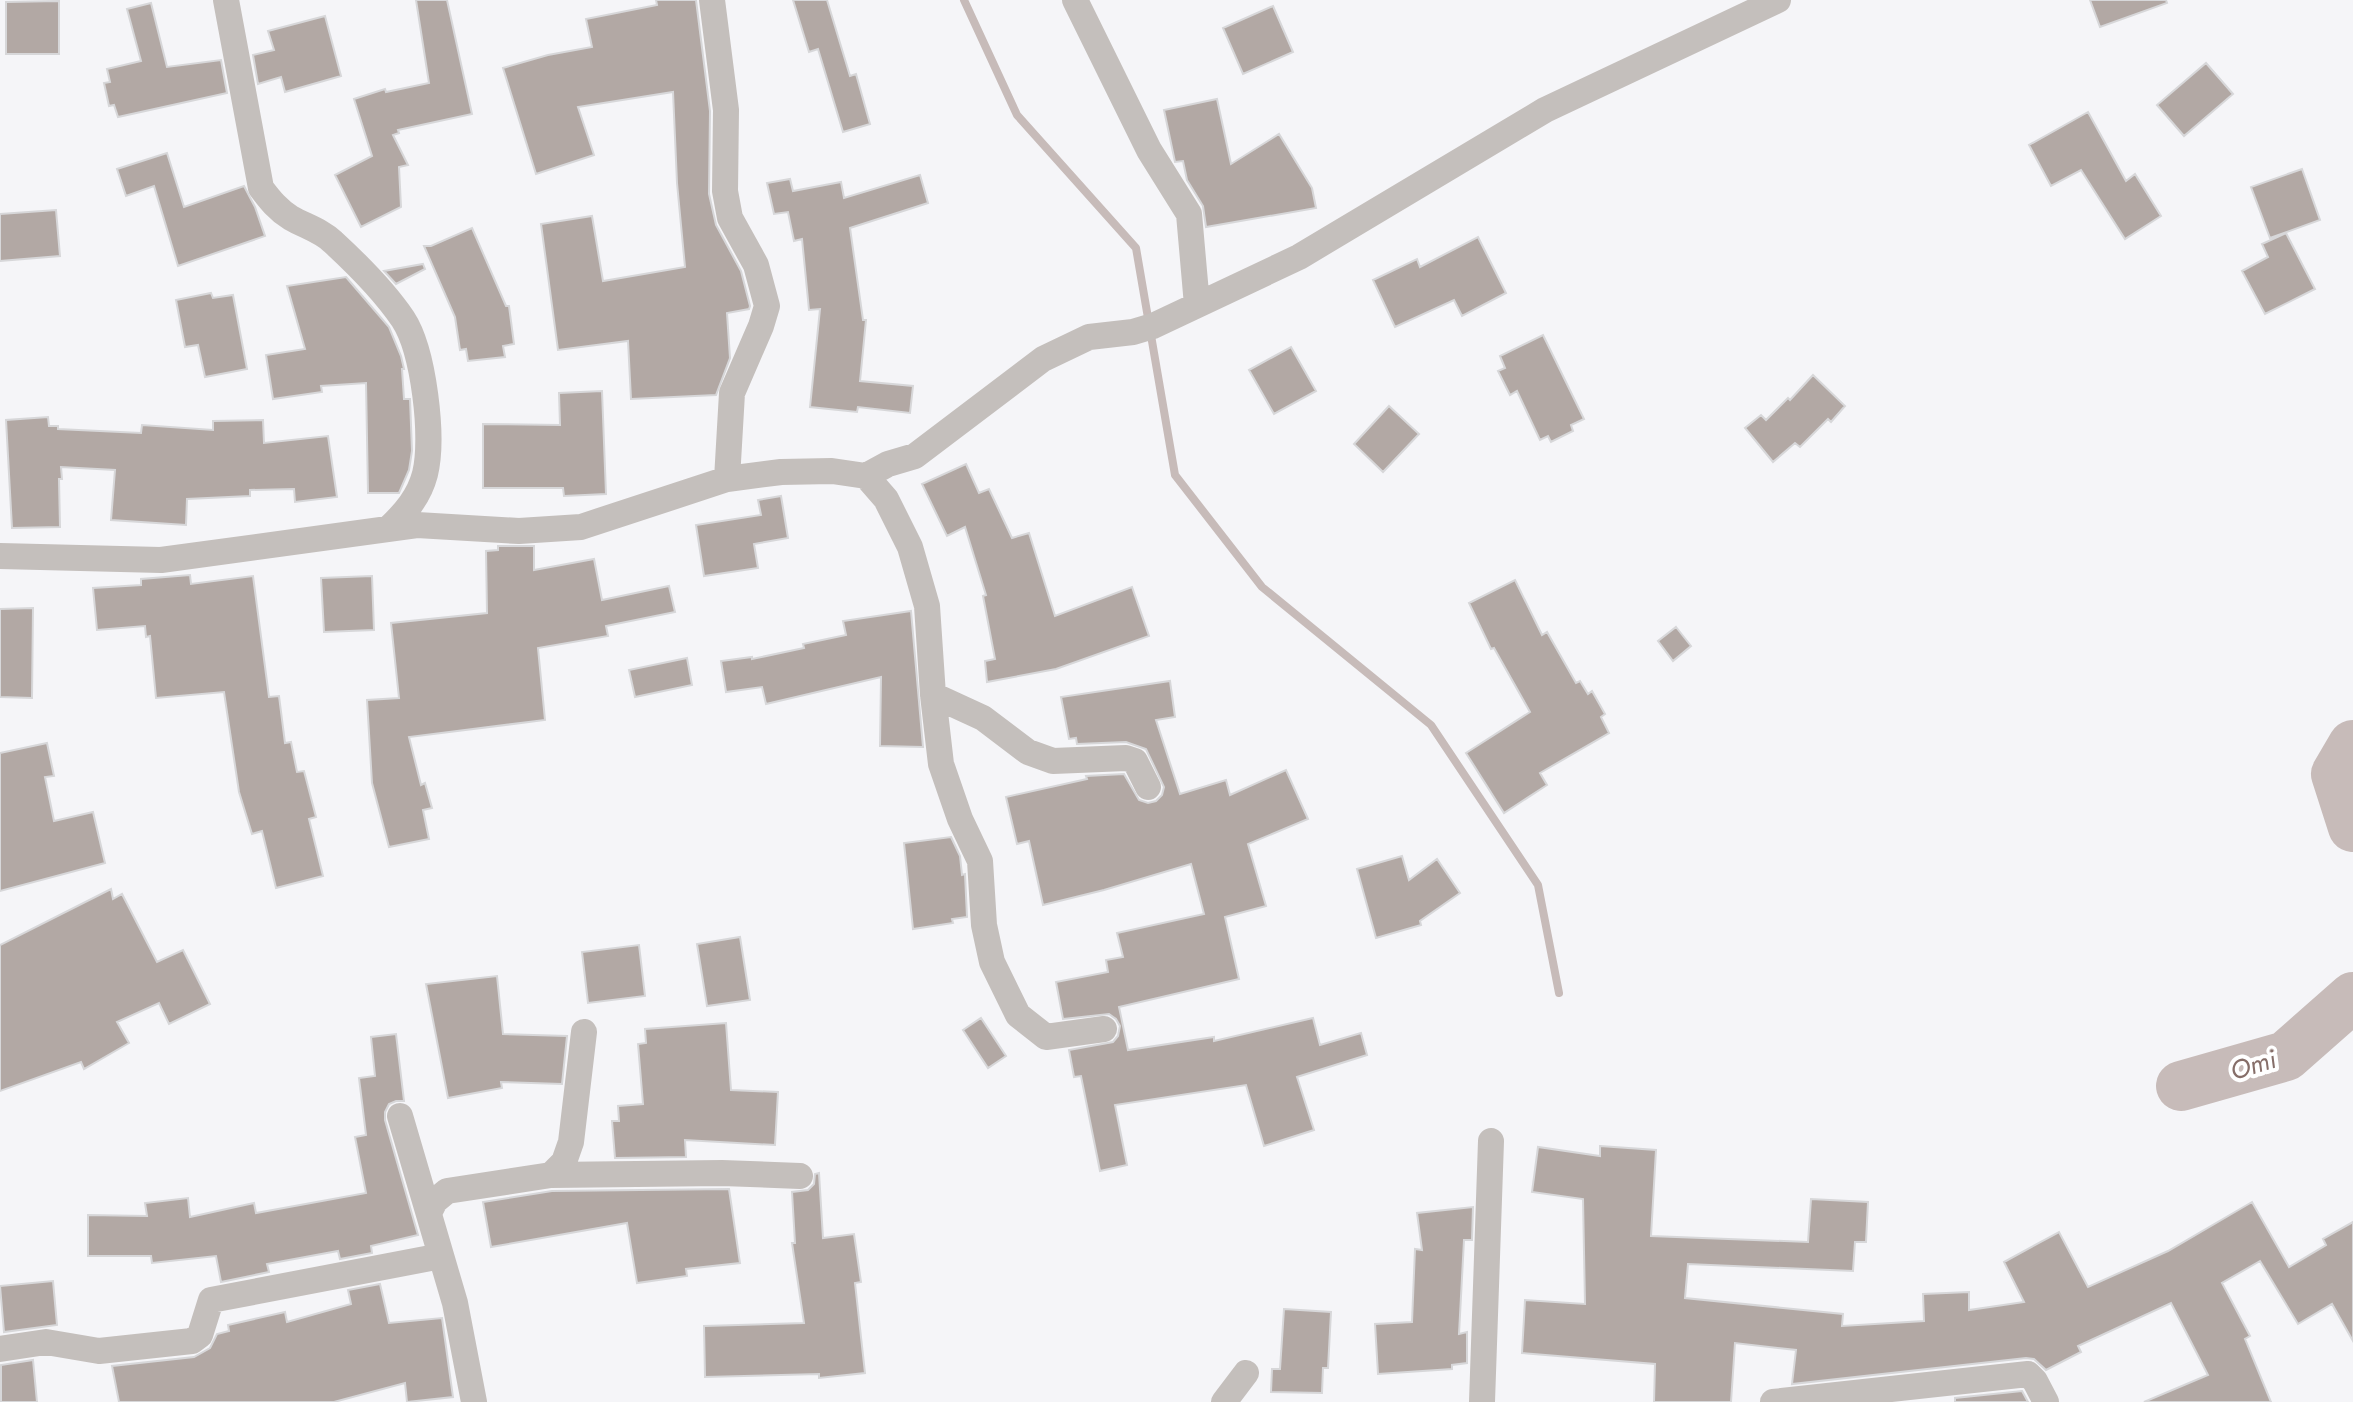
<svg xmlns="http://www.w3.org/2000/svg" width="2353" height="1402" viewBox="0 0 2353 1402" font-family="Jost,sans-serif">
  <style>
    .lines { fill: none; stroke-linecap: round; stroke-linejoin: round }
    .stream { stroke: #c7bbb9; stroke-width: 8 }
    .river { stroke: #c7bbb9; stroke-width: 50 }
    .building { fill: #b2a8a4; stroke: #d7d7d9; stroke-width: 2 }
    .street { stroke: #c4bfbc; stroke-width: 26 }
    .labels { text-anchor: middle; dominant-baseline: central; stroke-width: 8; stroke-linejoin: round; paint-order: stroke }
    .water-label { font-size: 26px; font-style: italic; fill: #866e69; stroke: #fff }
  </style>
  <rect width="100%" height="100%" fill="#f5f5f8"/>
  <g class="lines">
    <path class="stream" d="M 964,0 L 1017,115 L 1136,248 L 1175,475 L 1262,587 L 1431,725 L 1538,885 L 1559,993"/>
    <path class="river" d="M 2353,745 L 2336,774 L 2353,827
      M 2181,1086 L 2286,1056 L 2353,997"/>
  </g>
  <path class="building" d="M 416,0 L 447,0 L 472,114 L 398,130 L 399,133 L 393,135 L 408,165 L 399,167 L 401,207 L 361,227 L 335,175 L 372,156 L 354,99 L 385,89 L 386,92 L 429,83 Z
    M 656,0 L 696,0 L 710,111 L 709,194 L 716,225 L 741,271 L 750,306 L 749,309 L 727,313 L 730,358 L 716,395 L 631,399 L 628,341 L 558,350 L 541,224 L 592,216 L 603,281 L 685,267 L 677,183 L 673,92 L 578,107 L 594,155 L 536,174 L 503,68 L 548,55 L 592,47 L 586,19 L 657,5 Z
    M 793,0 L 827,0 L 850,76 L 856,74 L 870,124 L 843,132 L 818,49 L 809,52 Z
    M 2090,0 L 2166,0 L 2167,3 L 2100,27 Z
    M 59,1 L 59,54 L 6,54 L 6,2 Z
    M 151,3 L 167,67 L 221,60 L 227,93 L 118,117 L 114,105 L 109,106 L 104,83 L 110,82 L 107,69 L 141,61 L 127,9 Z
    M 1273,6 L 1293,52 L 1243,74 L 1223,28 Z
    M 325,16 L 341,76 L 285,92 L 281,77 L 258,84 L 253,55 L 274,50 L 268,31 Z
    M 2206,63 L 2233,94 L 2184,136 L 2157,105 Z
    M 1217,99 L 1231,164 L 1279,134 L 1312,188 L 1316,208 L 1206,227 L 1203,206 L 1187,180 L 1183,161 L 1175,162 L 1164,110 Z
    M 2088,112 L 2126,181 L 2135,174 L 2161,216 L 2125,239 L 2081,170 L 2051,186 L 2029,145 Z
    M 167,153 L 184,207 L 244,186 L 255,207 L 265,236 L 178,266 L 154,186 L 126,196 L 117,169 Z
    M 2302,169 L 2320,220 L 2270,238 L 2251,187 Z
    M 920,175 L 928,203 L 850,228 L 863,320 L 866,320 L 860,381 L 913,386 L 910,413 L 858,407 L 857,412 L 810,407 L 820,309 L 809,310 L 802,239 L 794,241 L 788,212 L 774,214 L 767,183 L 790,179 L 793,191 L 841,182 L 844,198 Z
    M 56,210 L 60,256 L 0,261 L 0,214 Z
    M 472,228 L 506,306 L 509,306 L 514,344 L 503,346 L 505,357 L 468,361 L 466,349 L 460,350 L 455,317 L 424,246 L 431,246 Z
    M 2286,233 L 2315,289 L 2265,314 L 2242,271 L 2268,257 L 2262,244 Z
    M 1478,237 L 1506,293 L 1462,316 L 1454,300 L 1395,327 L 1373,280 L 1417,259 L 1420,267 Z
    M 423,264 L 425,269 L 396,284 L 384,271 Z
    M 346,277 L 389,327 L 401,356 L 404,369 L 402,369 L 404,399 L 410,399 L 412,451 L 409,470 L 399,493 L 368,493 L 366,383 L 321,386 L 322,392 L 273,399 L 266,355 L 305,349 L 287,286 Z
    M 211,293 L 213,298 L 233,295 L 247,369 L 205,377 L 198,345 L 185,347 L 176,300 Z
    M 1543,335 L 1584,419 L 1571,425 L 1573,431 L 1551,442 L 1548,436 L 1540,440 L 1517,391 L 1510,395 L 1498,371 L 1505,368 L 1500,356 Z
    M 1291,347 L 1316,391 L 1274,414 L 1249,370 Z
    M 1813,375 L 1845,406 L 1831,422 L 1828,419 L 1800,447 L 1795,443 L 1773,462 L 1745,428 L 1761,415 L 1766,420 L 1788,398 L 1790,400 Z
    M 602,391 L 606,494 L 564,496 L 563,488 L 483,488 L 483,424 L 560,425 L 559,393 Z
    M 1389,406 L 1419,434 L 1383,472 L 1354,444 Z
    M 48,417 L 49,426 L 58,426 L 58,429 L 141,433 L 142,425 L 213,430 L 213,421 L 263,420 L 264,443 L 328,436 L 337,497 L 295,502 L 294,489 L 250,490 L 250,496 L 187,499 L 186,525 L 111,520 L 115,470 L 61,467 L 62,479 L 59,479 L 60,527 L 12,528 L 6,420 Z
    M 966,464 L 979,493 L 989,489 L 1012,538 L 1029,533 L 1055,616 L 1132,587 L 1149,636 L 1056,669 L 987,682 L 985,661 L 995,659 L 983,596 L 986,595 L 965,527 L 947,536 L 922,484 Z
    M 781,496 L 788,538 L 754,544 L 758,568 L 704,576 L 696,525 L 761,515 L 758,500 Z
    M 498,546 L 534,546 L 534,570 L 594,559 L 602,600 L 669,586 L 675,612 L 606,626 L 608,636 L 538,648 L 545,720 L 409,737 L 421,785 L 425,783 L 432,808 L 423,810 L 429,839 L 389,847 L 372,783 L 367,700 L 399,698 L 391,623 L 487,613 L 486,551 L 498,550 Z
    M 190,575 L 191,584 L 253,576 L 269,697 L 279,696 L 285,743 L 291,742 L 297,772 L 304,771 L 316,817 L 309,819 L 323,876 L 276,888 L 262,831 L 252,834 L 239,792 L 224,692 L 156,698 L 150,636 L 146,637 L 145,626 L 97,630 L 93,588 L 141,585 L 141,579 Z
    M 372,576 L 374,630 L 324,632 L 321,578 Z
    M 1515,580 L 1542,635 L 1547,632 L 1576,683 L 1580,681 L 1588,694 L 1592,691 L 1605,714 L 1601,717 L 1609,733 L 1540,773 L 1547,785 L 1504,813 L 1466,753 L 1530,712 L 1494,648 L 1491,649 L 1469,603 Z
    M 33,608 L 32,698 L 0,697 L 0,609 Z
    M 911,611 L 923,747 L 880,746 L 881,677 L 766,704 L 762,687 L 726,692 L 721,661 L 752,657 L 752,659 L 804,648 L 803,644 L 846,635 L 843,621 Z
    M 1676,627 L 1691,646 L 1673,661 L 1658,641 Z
    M 687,658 L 692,685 L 635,697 L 629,670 Z
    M 1170,681 L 1175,717 L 1156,720 L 1180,794 L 1226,780 L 1230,795 L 1286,770 L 1308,819 L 1248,844 L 1266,906 L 1225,917 L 1239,979 L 1119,1007 L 1128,1050 L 1214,1037 L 1214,1041 L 1313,1018 L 1320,1045 L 1361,1033 L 1367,1055 L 1297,1077 L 1314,1130 L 1264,1146 L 1246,1085 L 1115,1105 L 1127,1165 L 1100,1171 L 1081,1076 L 1074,1077 L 1069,1050 L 1113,1042 L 1118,1036 L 1120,1026 L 1116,1019 L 1109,1014 L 1063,1019 L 1056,982 L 1108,972 L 1106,960 L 1123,957 L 1117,933 L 1204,914 L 1191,864 L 1104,890 L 1043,905 L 1029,841 L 1017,844 L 1006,797 L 1087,779 L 1086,776 L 1124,774 L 1139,800 L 1148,803 L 1156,801 L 1162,795 L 1164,787 L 1146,749 L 1126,742 L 1077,744 L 1076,738 L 1069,739 L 1061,697 Z
    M 47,743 L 54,776 L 45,777 L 54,821 L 93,812 L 105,863 L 0,891 L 0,753 Z
    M 951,837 L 960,856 L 962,875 L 965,874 L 967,917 L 952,919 L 953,923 L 913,929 L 904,843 Z
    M 1402,856 L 1409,880 L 1437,859 L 1460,893 L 1420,921 L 1421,925 L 1376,938 L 1357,869 Z
    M 111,889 L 113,899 L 122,894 L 157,962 L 183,950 L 210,1004 L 169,1024 L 159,1003 L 117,1022 L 129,1043 L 84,1069 L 81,1062 L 0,1091 L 0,945 Z
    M 740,937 L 750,1000 L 707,1006 L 697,944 Z
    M 639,945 L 645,996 L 588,1003 L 582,952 Z
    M 497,976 L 503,1034 L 567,1036 L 562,1084 L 501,1082 L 502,1088 L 448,1098 L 426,984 Z
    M 981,1018 L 1006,1056 L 988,1068 L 963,1030 Z
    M 726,1023 L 731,1090 L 778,1092 L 775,1145 L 685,1140 L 686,1157 L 615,1158 L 612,1121 L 619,1121 L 618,1106 L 643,1104 L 638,1044 L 646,1043 L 645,1029 Z
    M 396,1034 L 404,1101 L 396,1101 L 389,1104 L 385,1112 L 385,1120 L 418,1235 L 371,1246 L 372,1253 L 340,1259 L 338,1251 L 267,1264 L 269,1272 L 221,1282 L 216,1256 L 152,1263 L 151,1256 L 88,1256 L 88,1215 L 147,1216 L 145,1203 L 188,1198 L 190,1217 L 254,1203 L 256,1213 L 366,1193 L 355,1137 L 366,1135 L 359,1078 L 375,1076 L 371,1037 Z
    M 1600,1146 L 1656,1150 L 1651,1236 L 1808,1242 L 1811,1199 L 1868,1202 L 1866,1242 L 1855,1242 L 1853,1271 L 1688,1264 L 1685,1298 L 1843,1314 L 1842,1326 L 1924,1321 L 1923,1294 L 1969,1292 L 1969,1310 L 2024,1302 L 2004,1262 L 2059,1232 L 2088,1287 L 2168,1251 L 2252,1202 L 2289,1267 L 2326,1245 L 2323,1239 L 2353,1222 L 2353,1341 L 2332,1304 L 2298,1324 L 2260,1261 L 2222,1283 L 2250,1336 L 2245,1339 L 2271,1402 L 2144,1402 L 2208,1375 L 2171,1303 L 2078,1346 L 2081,1352 L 2046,1370 L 2034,1359 L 2026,1358 L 1792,1384 L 1796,1350 L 1735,1343 L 1731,1402 L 1654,1402 L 1655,1364 L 1522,1353 L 1525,1300 L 1585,1304 L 1583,1199 L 1532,1192 L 1538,1147 L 1600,1156 Z
    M 819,1173 L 823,1238 L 854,1234 L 861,1282 L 855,1283 L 865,1373 L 819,1378 L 819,1374 L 705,1377 L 704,1326 L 804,1323 L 792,1243 L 795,1243 L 792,1192 L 808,1190 L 814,1184 L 815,1174 Z
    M 729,1189 L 740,1263 L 686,1269 L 687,1276 L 637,1283 L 627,1223 L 491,1247 L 483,1202 L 552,1191 Z
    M 1473,1207 L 1472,1240 L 1464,1240 L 1459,1334 L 1467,1332 L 1467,1363 L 1452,1365 L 1452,1369 L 1378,1374 L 1375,1324 L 1412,1322 L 1415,1249 L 1422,1250 L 1417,1213 Z
    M 53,1281 L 57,1325 L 4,1332 L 0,1286 Z
    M 380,1284 L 389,1323 L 442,1318 L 453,1397 L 407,1402 L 405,1383 L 334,1402 L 119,1402 L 112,1366 L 194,1357 L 210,1348 L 217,1334 L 229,1331 L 228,1325 L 285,1312 L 287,1322 L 351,1304 L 348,1290 Z
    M 1284,1309 L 1331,1312 L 1328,1368 L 1323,1368 L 1322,1393 L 1271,1392 L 1272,1369 L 1280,1369 Z
    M 33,1360 L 37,1402 L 1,1402 L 1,1365 Z
    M 2022,1391 L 2028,1402 L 1955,1402 L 1955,1398 Z"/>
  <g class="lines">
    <path class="street" d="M 226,0 L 261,188 C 270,200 278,210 291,218 C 305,226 322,231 333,242 C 358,265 384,291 403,319 C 424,351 434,438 425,474 C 419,497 405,513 388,529
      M 712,0 L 726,110 L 725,191 L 730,218 L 756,265 L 767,306 L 761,326 L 732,393 L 727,479
      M 1075,0 L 1149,150 L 1189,214 L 1197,305
      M 866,476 L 888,464 L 915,456 L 1043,359 L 1089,337 L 1133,332 L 1153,326 L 1299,257 L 1545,110 L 1778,0
      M 0,556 L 161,560 L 417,525 L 519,531 L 581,527 L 727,479 L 781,472 L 832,471 L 866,476 L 886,499 L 910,547 L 927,606 L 933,695 L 941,764 L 960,819 L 980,861 L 984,925 L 992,962 L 1018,1015 L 1046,1037 L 1104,1029
      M 933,695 L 983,718 L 1028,752 L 1053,761 L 1126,758 L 1135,761 L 1148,787
      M 400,1116 L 455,1303 L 474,1402
      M 551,1175 L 564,1162 L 571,1142 L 584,1032
      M 429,1213 L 435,1201 L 447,1191 L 551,1175 L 722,1173 L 800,1176
      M 0,1349 L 46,1342 L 99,1351 L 192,1341 L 200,1335 L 211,1300 L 441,1256
      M 1224,1402 L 1246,1373
      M 1482,1402 L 1491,1141
      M 1773,1402 L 2028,1374 L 2035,1381 L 2046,1402"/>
  </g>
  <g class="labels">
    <g class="water-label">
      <text transform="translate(2253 1065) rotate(-17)">Omi</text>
    </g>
  </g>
</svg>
